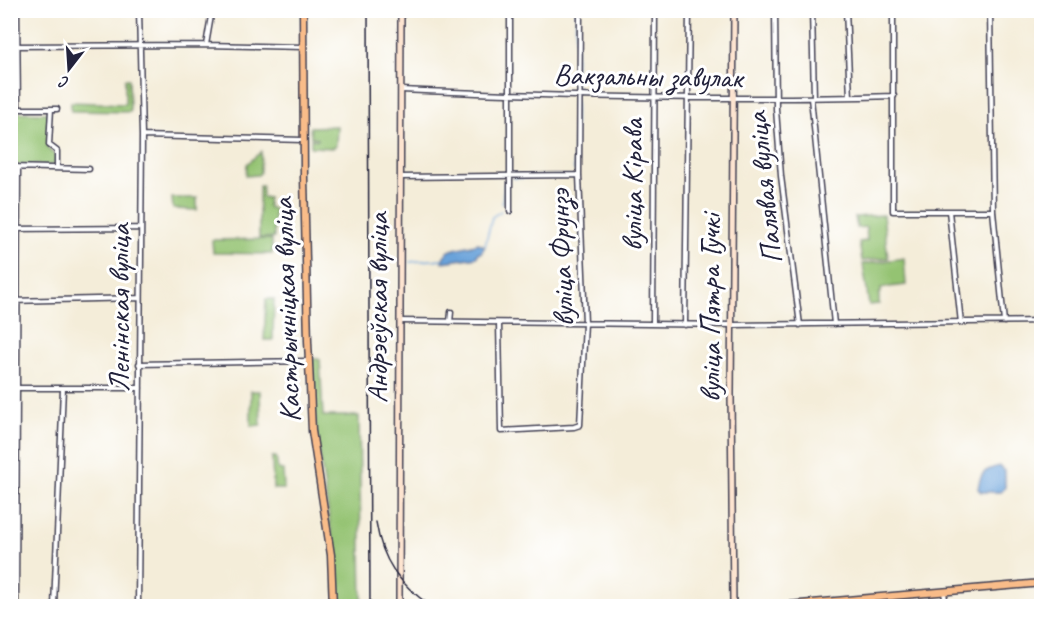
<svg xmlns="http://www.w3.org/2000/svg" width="1052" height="617" viewBox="0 0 1052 617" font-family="Caveat,sans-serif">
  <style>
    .green { fill: #94c372; stroke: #5b7256; stroke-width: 1.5 }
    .water { fill: #6ba3da; stroke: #46628a; stroke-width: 1.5 }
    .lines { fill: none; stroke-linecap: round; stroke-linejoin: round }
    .stream { stroke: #6ba3da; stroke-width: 1.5 }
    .street-casing { stroke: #424053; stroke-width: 7 }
    .secondary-casing { stroke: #424053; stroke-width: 8 }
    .primary-casing { stroke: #424053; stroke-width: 9 }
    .street { stroke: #fff; stroke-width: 4 }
    .secondary { stroke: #fde4d0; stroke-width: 5 }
    .primary { stroke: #f9bc89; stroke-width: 6 }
    .rail { stroke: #22223b; stroke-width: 1.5 }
    .labels { text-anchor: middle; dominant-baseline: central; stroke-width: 6; stroke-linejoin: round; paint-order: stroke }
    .street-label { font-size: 30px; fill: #22223b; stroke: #fff }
  </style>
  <rect width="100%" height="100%" fill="#fff"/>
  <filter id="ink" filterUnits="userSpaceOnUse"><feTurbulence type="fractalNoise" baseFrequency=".0167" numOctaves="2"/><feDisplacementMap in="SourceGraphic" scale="12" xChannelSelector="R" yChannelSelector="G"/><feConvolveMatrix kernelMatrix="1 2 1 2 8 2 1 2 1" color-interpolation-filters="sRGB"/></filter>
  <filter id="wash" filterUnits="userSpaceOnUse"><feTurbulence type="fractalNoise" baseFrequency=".008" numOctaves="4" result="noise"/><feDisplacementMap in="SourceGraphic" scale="24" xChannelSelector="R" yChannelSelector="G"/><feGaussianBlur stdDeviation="1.35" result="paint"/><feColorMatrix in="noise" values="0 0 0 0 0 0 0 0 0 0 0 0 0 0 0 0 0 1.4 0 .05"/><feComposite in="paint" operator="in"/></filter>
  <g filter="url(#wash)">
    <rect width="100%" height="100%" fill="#f4edd9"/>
    <path class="green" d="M 125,79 L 129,79 L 130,112 L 71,111 L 71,102 L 125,104 Z
      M 10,112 L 49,113 L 47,144 L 48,149 L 56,156 L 54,165 L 11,165 Z
      M 337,126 L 336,145 L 333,148 L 311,147 L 311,139 L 318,140 L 318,138 L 311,137 L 310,127 Z
      M 261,152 L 260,173 L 258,175 L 246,176 L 247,164 Z
      M 259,186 L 262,186 L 262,197 L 268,198 L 268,207 L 274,209 L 274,238 L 259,238 Z
      M 172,198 L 197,198 L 197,210 L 173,209 Z
      M 883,215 L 888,258 L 862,261 L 859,242 L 867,241 L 866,227 L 857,228 L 855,217 Z
      M 272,239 L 272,254 L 213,253 L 212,240 Z
      M 904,258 L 906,285 L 881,288 L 881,293 L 879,294 L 879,304 L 869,305 L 863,264 Z
      M 266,299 L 274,299 L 273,340 L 264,340 Z
      M 312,359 L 320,359 L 323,416 L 359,416 L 362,606 L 337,606 L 333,544 L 316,430 Z
      M 251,391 L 260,391 L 261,425 L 251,426 Z
      M 272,457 L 276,457 L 278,469 L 283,470 L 284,489 L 273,489 Z"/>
    <path class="water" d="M 478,243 L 485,246 L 481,253 L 478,253 L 477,257 L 442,262 C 445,245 465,249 478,243 Z
      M 999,466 L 1005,471 L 1005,488 L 1001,492 L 981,492 L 978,489 C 980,473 984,470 999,466 Z"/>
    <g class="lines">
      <path class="stream" d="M 575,91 L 576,10
        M 574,170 L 575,101
        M 552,177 L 574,177
        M 513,178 L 548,177
        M 502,204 L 505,180
        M 485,246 L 492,217 L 501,211
        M 410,262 L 442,259"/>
    </g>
  </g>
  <g filter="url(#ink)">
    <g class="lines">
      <g class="street-casing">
        <path id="street" d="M 17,10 L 18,109
          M 510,10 L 510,211
          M 775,10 L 776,109 L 781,176 L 800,325
          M 812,10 L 814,98
          M 846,10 L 850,97
          M 893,10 L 893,211 L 993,211
          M 990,10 L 993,211 L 1004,322
          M 206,45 L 212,10
          M 10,46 L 206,45 L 303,47
          M 401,90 C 565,97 730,101 894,96
          M 811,98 L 834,324
          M 10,109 L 57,109
          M 51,109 L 49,145 L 57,151 L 57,167
          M 142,136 L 303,140
          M 10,167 L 89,169
          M 400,177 L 579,175
          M 949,211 L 961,323
          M 10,229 L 140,228
          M 10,301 L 140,298
          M 400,321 L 734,325 L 1042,321
          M 450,322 L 451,312
          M 499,323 L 501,431 L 574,427 L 580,425 L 585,323 L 579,175 L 580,10
          M 653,324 L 655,10
          M 685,325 L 689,10
          M 139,364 L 309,361
          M 10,388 L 140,388
          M 944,592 L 946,606
          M 16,606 L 18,167
          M 54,606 L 63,388
          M 138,606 L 142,136 L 139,10"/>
      </g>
      <g class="secondary-casing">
        <path id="secondary" d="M 399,606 L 401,10
          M 733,606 L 731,394 L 734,10"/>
      </g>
      <g class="primary-casing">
        <path id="primary" d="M 303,10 L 304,178 L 308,341 L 312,431 L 331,555 L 333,606
          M 777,606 L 1042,583"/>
      </g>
      <use href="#street" class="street"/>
      <use href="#secondary" class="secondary"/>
      <use href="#primary" class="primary"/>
      <path class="rail" d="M 368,10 L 370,606
        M 376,522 C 382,561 399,584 431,606"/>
    </g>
  </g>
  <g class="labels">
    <g class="street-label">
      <text transform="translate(648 76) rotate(1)">Вакзальны завулак</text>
      <text transform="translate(632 185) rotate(-90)">вуліца Кірава</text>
      <text transform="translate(764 188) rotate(-96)">Палявая вуліца</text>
      <text transform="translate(561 258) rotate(-92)">вуліца Фрунзэ</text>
      <text transform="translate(119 308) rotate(-90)">Ленінская вуліца</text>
      <text transform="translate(377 308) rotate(-90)">Андрэеўская вуліца</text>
      <text transform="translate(710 308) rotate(-90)">вуліца Пятра Гучкі</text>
      <text transform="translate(286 310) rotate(-92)">Кастрычніцкая вуліца</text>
    </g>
  </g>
  <rect width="1052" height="617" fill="none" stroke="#fff" stroke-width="36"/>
  <g transform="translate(69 69) rotate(197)" stroke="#ffffff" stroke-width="4.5" paint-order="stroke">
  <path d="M0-4.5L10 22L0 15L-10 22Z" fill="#22223b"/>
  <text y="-9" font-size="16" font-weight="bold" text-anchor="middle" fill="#22223b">С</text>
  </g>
</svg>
